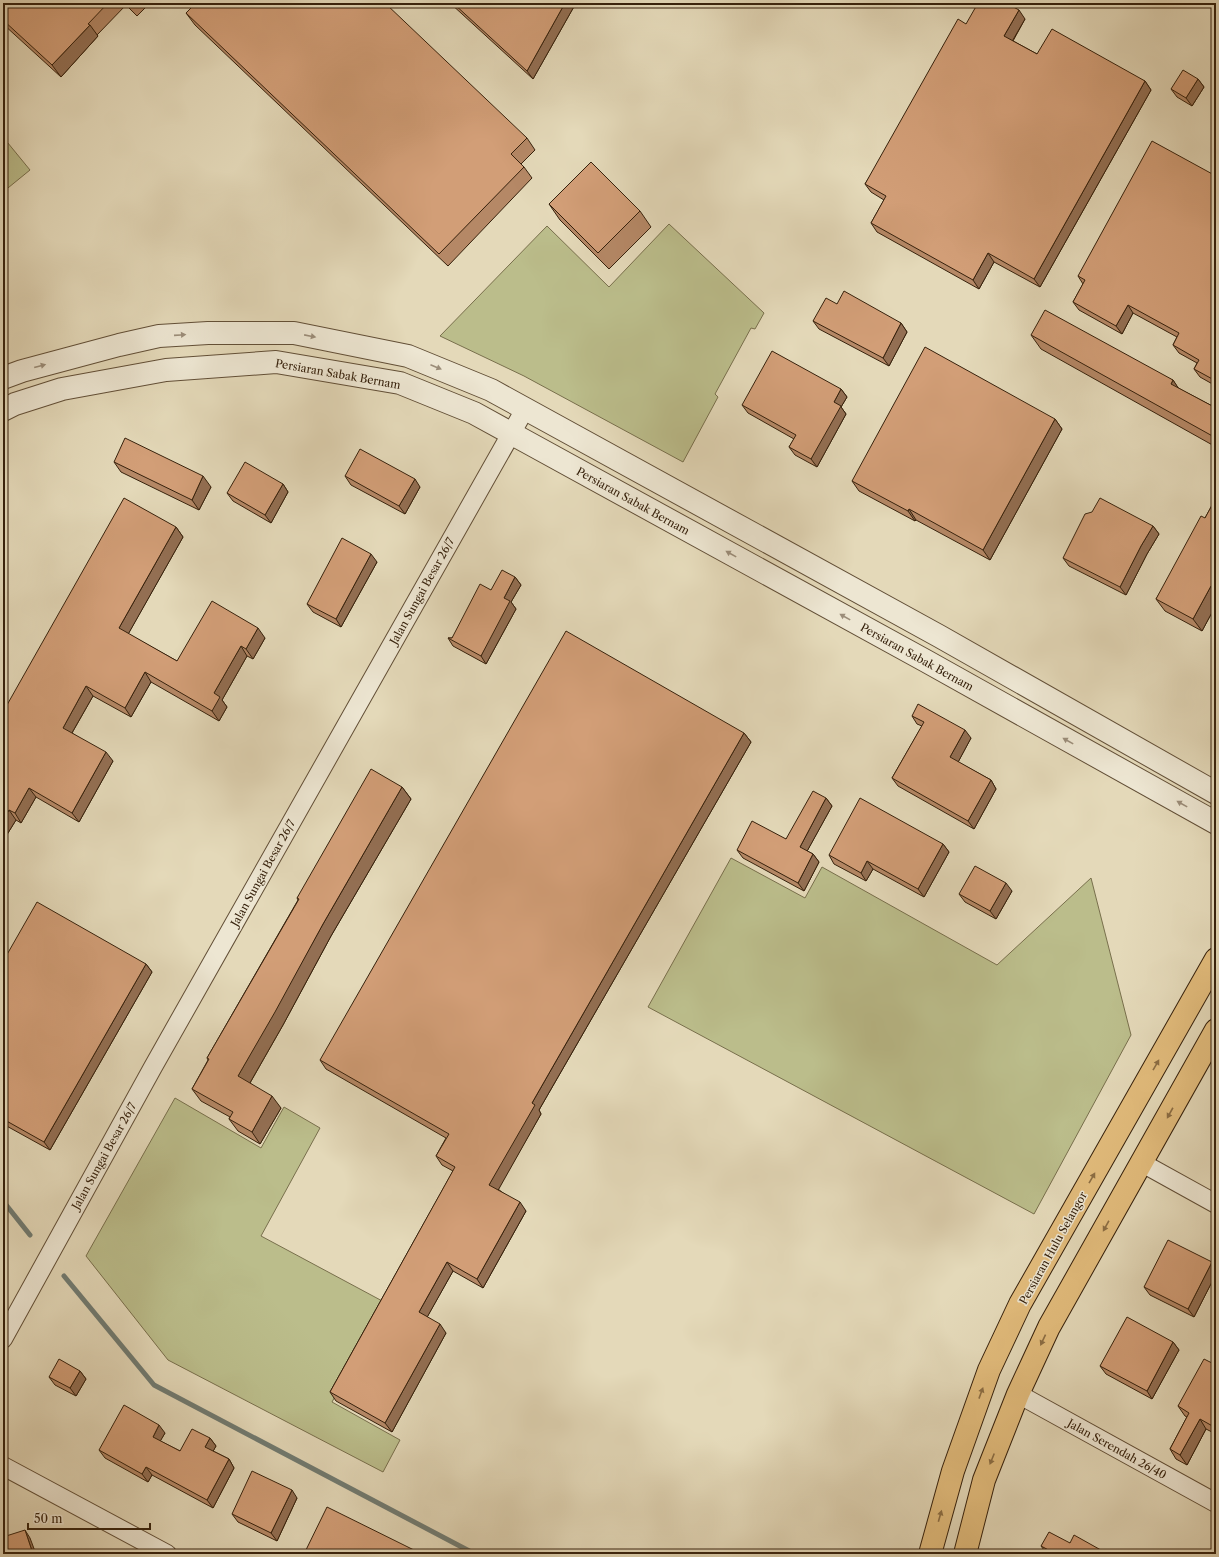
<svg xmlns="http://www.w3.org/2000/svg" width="1219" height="1557" viewBox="0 0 1219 1557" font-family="'Libre Caslon Text',serif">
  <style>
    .green { fill: #bbbd8b; stroke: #786f4c }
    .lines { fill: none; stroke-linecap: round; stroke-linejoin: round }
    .stream { stroke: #717c73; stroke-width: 5 }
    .minor-casing { stroke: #624f37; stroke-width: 20 }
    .tertiary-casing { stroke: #624f37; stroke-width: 24 }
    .primary-casing { stroke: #36210c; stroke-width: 24 }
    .minor { stroke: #ede6d2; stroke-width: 18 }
    .tertiary { stroke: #ede6d2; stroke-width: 22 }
    .primary { stroke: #e2bc7c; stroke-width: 22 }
    .wall { fill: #b58866; stroke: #36210c }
    .shaded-wall { fill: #936f53; stroke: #36210c }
    .building { fill: #d29e77; stroke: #36210c }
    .oneway { fill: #9b8d79 }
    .oneway2 { fill: #8c6e44 }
    .labels { text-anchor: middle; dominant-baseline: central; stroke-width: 3; stroke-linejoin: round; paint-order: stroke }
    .street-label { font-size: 11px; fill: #36210c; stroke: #ede6d2 }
  </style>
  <rect width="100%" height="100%" fill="#e4d9b9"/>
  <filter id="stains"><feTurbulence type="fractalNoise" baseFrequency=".005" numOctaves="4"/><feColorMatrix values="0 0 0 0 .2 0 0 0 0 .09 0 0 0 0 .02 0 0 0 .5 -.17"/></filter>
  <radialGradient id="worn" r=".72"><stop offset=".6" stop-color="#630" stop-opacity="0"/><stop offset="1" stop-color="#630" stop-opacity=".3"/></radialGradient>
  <path class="green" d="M 3,137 L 30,170 L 3,192 Z
    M 669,224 L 764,313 L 755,329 L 751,328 L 715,394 L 718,397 L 683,462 L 524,376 L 440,336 L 547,226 L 609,287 Z
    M 731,858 L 805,898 L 822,867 L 997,965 L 1091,878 L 1131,1035 L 1034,1214 L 648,1007 Z
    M 175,1098 L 261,1148 L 284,1107 L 320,1128 L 261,1236 L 386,1303 L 332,1402 L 400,1440 L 383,1472 L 168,1360 L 86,1256 Z"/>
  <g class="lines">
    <path class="stream" d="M 3,1201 L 30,1235
      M 64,1276 L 154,1385 L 475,1554"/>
    <g class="minor-casing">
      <path id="minor" d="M 1142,1163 L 1216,1204
        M 3,1339 L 153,1067 L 525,409
        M 1018,1394 L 1216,1503
        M 3,1466 L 167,1554"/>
    </g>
    <g class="tertiary-casing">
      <path id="tertiary" d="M 3,378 L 22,371 L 119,345 L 159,336 L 208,333 L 294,333 L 408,356 L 491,390 L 939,636 L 1216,793
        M 3,410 L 15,404 L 62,389 L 166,370 L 276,362 L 400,383 L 474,413 L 926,661 L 1216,823"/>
    </g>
    <g class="primary-casing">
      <path id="primary" d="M 930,1554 L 953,1471 L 989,1370 L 1020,1304 L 1216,959
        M 965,1554 L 984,1480 L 1018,1394 L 1049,1327 L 1216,1030"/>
    </g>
    <use href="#minor" class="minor"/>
    <use href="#tertiary" class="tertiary"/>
    <use href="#primary" class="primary"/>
  </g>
  <path class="wall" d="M 3,3 L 69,6 L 72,3 L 150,3 L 137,16 L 126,5 L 97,35 L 98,36 L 61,77 L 3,24 Z
    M 450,3 L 576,3 L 533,79 Z
    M 186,13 L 527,138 L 535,150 L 521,164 L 524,167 L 532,178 L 448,266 L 195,25 Z
    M 1025,19 L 1013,41 L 1037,54 L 1145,81 L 1151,90 L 1040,287 L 994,262 L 979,289 L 877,232 L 871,223 L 884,200 L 871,192 L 865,184 L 966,24 Z
    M 1198,79 L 1204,87 L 1192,106 L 1177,97 L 1171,89 Z
    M 1216,176 L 1216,386 L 1200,377 L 1194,369 L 1197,363 L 1179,353 L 1173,345 L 1177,337 L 1133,313 L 1122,334 L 1079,310 L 1073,302 L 1083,284 L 1078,276 Z
    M 549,204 L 640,211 L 651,227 L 609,269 L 560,220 Z
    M 837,304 L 901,323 L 907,332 L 889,366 L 819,329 L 813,321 Z
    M 1031,335 L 1173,380 L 1178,388 L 1216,408 L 1216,447 L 1041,349 Z
    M 841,389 L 847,397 L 841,407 L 846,414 L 817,467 L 795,455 L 789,447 L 794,439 L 748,413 L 742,405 Z
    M 1055,419 L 1062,429 L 990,560 L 916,520 L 915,521 L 859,491 L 852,481 Z
    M 114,462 L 211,487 L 199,510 L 121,472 Z
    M 345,476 L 420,487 L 405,514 L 351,485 Z
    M 283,484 L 288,492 L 271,523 L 233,501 L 227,493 Z
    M 1216,498 L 1216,605 L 1202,631 L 1165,611 L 1156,599 L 1205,518 Z
    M 1153,526 L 1159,534 L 1147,554 L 1126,595 L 1069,566 L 1063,558 Z
    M 176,527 L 183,537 L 128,634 L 177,661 L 265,638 L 253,659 L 247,656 L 222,700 L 227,707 L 219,721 L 151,682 L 131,717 L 93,696 L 72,733 L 113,761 L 79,822 L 36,797 L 21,823 L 16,820 L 3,841 L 3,712 Z
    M 377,562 L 341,627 L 313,612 L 307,604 Z
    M 515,577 L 521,585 L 511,602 L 516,609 L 486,664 L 453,646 L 448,638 L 452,638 L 491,590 Z
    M 912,716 L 971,738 L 958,762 L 991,780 L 996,789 L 974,829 L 898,786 L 892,778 L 922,726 L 917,724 Z
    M 744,733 L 751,742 L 539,1110 L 541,1114 L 498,1189 L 526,1211 L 483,1288 L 453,1271 L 427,1317 L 446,1333 L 392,1432 L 336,1401 L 330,1392 L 453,1171 L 442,1165 L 436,1156 L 446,1138 L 326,1069 L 320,1060 Z
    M 402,787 L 411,799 L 331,936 L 283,1025 L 250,1083 L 281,1108 L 260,1144 L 238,1131 L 229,1119 L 230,1117 L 201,1101 L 192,1089 L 208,1060 L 207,1058 L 298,900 L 297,898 Z
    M 826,798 L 832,806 L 807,851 L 813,854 L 819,862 L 804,891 L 743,858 L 737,850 L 786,839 Z
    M 943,844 L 949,852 L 924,897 L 873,869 L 866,881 L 834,864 L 829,855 Z
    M 1012,891 L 996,919 L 965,902 L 959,894 Z
    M 3,957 L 5,958 L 146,964 L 152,972 L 50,1150 L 3,1124 Z
    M 1216,1268 L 1216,1274 L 1194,1317 L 1150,1295 L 1144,1287 Z
    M 1173,1342 L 1179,1350 L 1152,1399 L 1106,1374 L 1100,1366 Z
    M 1216,1365 L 1216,1434 L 1206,1429 L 1187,1465 L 1176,1459 L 1170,1449 L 1187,1417 L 1185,1416 L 1178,1406 Z
    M 80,1371 L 86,1379 L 76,1396 L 55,1385 L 49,1377 Z
    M 165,1433 L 160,1441 L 180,1451 L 210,1438 L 216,1446 L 213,1451 L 229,1459 L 234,1468 L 213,1508 L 152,1475 L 148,1482 L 105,1458 L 99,1450 Z
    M 297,1498 L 277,1541 L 238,1522 L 232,1514 Z
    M 1070,1543 L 1108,1554 L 1047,1554 L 1041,1546 Z"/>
  <path class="shaded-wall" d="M 565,3 L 576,3 L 533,79 L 527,71 Z
    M 1019,10 L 1025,19 L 1010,45 L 1004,36 Z
    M 90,25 L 98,36 L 61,77 L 52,65 Z
    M 1198,79 L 1204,87 L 1192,106 L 1186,98 Z
    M 1145,81 L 1151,90 L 1040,287 L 1034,279 Z
    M 988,253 L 994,262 L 979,289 L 973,280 Z
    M 1128,305 L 1133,313 L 1122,334 L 1116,326 Z
    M 901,323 L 907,332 L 889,366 L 883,358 Z
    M 1173,380 L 1183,395 L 1171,384 Z
    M 841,389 L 847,397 L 841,407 L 846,414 L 817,467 L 811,459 L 834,402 Z
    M 1055,419 L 1062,429 L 990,560 L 983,550 Z
    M 203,476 L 211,487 L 199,510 L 192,500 Z
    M 415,479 L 420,487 L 405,514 L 399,506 Z
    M 283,484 L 288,492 L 271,523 L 265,515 Z
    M 909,509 L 916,520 L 915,521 L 908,511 Z
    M 1153,526 L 1159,534 L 1147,554 L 1126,595 L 1120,587 L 1141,546 Z
    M 176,527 L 183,537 L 126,638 L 119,628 Z
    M 371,554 L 377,562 L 341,627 L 336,619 Z
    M 515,577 L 521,585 L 511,602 L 516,609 L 486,664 L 481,656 L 504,598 Z
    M 1216,582 L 1216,591 L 1213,587 Z
    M 1211,586 L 1216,593 L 1216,605 L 1202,631 L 1193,619 Z
    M 258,628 L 265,638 L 253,659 L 246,649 Z
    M 241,646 L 247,656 L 222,700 L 227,707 L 219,721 L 212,711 L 214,693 Z
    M 145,672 L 151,682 L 131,717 L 125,708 Z
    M 86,686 L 93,696 L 69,738 L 63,728 Z
    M 965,730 L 971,738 L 956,766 L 950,757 Z
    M 744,733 L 751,742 L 539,1110 L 541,1114 L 496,1194 L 489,1185 L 532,1103 Z
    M 106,752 L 113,761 L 79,822 L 72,813 Z
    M 991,780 L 996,789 L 974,829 L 968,821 Z
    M 402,787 L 411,799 L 331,936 L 283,1025 L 247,1088 L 238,1076 L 323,924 Z
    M 29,788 L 36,797 L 21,823 L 15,813 Z
    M 826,798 L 832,806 L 805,855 L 800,847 Z
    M 9,810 L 16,820 L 3,841 L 3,820 Z
    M 943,844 L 949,852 L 924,897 L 918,889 Z
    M 813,854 L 819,862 L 804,891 L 798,883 Z
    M 867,861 L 873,869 L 866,881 L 861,873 Z
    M 1006,883 L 1012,891 L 996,919 L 990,911 Z
    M 146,964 L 152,972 L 50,1150 L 44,1142 Z
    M 272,1096 L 281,1108 L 260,1144 L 252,1132 Z
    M 520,1202 L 526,1211 L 483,1288 L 477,1279 Z
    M 447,1262 L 453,1271 L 425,1321 L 419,1312 Z
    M 1212,1262 L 1216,1268 L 1216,1274 L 1194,1317 L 1188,1309 Z
    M 440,1324 L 446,1333 L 392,1432 L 385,1423 Z
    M 1173,1342 L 1179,1350 L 1152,1399 L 1147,1391 Z
    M 80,1371 L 86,1379 L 76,1396 L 70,1388 Z
    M 1200,1419 L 1206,1429 L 1187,1465 L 1180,1455 Z
    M 159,1425 L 165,1433 L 158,1445 L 153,1437 Z
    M 210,1438 L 216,1446 L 211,1455 L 205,1447 Z
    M 229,1459 L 234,1468 L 213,1508 L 207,1500 Z
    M 146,1467 L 152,1475 L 148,1482 L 142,1474 Z
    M 292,1490 L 297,1498 L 277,1541 L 271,1533 Z
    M 25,1530 L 30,1538 L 36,1554 L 33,1554 Z"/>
  <path class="building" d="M 3,3 L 66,3 L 69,6 L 72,3 L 108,3 L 88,24 L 90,25 L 52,65 L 3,20 Z
    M 196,3 L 385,3 L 527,138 L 511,154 L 524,167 L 439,254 L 186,13 Z
    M 453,3 L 565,3 L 527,71 Z
    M 978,3 L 1006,3 L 1019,10 L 1004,36 L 1037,54 L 1052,29 L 1145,81 L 1034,279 L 988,253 L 973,280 L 871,223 L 886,196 L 865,184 L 958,19 L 966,24 Z
    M 1183,70 L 1198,79 L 1186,98 L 1171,89 Z
    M 1152,141 L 1216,176 L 1216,381 L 1194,369 L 1199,360 L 1173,345 L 1179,333 L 1128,305 L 1116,326 L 1073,302 L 1085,280 L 1078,276 Z
    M 591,162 L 640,211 L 598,253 L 549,204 Z
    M 844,291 L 901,323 L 883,358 L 813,321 L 826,298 L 837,304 Z
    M 1045,310 L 1173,380 L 1171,384 L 1216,408 L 1216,438 L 1031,335 Z
    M 925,347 L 1055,419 L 983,550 L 909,509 L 908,511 L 852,481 Z
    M 772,351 L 841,389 L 834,402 L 841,406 L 811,459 L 789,447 L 796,435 L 742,405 Z
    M 125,438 L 203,476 L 192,500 L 114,462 Z
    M 360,449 L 415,479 L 399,506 L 345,476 Z
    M 245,462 L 283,484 L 265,515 L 227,493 Z
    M 124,498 L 176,527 L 119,628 L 177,661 L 212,601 L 258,628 L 246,649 L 241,646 L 214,693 L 220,697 L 212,711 L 145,672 L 125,708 L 86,686 L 63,728 L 106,752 L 72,813 L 29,788 L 15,813 L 9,810 L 3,820 L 3,712 Z
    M 1100,498 L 1153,526 L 1141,546 L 1120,587 L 1063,558 L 1085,514 L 1092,512 Z
    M 1216,498 L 1216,582 L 1213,587 L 1211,586 L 1193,619 L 1156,599 L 1201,516 L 1205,518 Z
    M 342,538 L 371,554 L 336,619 L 307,604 Z
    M 502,570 L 515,577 L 504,598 L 510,601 L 481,656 L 448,638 L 452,638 L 480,584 L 491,590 Z
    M 566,631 L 744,733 L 532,1103 L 535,1105 L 489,1185 L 520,1202 L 477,1279 L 447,1262 L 419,1312 L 440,1324 L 385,1423 L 330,1392 L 455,1167 L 436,1156 L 449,1134 L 320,1060 Z
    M 918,704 L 965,730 L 950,757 L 991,780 L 968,821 L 892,778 L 924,722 L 912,716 Z
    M 371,769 L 402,787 L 323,924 L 275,1012 L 238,1076 L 272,1096 L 252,1132 L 229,1119 L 233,1112 L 192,1089 L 209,1059 L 207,1058 L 299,899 L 297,898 Z
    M 813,791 L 826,798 L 800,847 L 813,854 L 798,883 L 737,850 L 752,821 L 786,839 Z
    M 860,798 L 943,844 L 918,889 L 867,861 L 861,873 L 829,855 Z
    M 975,866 L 1006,883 L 990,911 L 959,894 Z
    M 37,902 L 146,964 L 44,1142 L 3,1119 L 3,957 L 5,958 Z
    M 1168,1240 L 1212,1262 L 1188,1309 L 1144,1287 Z
    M 1127,1317 L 1173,1342 L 1147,1391 L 1100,1366 Z
    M 59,1359 L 80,1371 L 70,1388 L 49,1377 Z
    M 1204,1359 L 1216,1365 L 1216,1428 L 1200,1419 L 1180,1455 L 1170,1449 L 1189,1413 L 1178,1406 Z
    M 124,1405 L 159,1425 L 153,1437 L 180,1451 L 192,1429 L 210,1438 L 205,1447 L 229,1459 L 207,1500 L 146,1467 L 142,1474 L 99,1450 Z
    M 252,1471 L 292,1490 L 271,1533 L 232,1514 Z
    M 327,1507 L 422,1554 L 304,1554 Z
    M 25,1530 L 33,1554 L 3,1554 L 3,1537 Z
    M 1049,1532 L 1070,1543 L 1074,1535 L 1108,1554 L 1056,1554 L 1041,1546 Z"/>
  <defs><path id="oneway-solid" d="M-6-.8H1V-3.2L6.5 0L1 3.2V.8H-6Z"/></defs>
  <g class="oneway">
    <use href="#oneway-solid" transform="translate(180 335) rotate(-4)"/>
    <use href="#oneway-solid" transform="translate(310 336) rotate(11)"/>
    <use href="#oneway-solid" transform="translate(40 366) rotate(-15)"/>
    <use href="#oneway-solid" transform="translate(436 367) rotate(23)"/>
    <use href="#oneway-solid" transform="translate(731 554) rotate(-151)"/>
    <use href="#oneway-solid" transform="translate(845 617) rotate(-151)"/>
    <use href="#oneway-solid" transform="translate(1068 741) rotate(-151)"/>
    <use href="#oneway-solid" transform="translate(1182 804) rotate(-151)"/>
  </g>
  <g class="oneway2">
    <use href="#oneway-solid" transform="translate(1156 1065) rotate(-60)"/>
    <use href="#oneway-solid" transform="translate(1170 1113) rotate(119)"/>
    <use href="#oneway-solid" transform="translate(1092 1178) rotate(-60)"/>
    <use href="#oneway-solid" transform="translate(1106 1226) rotate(119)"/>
    <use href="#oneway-solid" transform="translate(1043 1340) rotate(115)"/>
    <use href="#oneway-solid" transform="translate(981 1393) rotate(-70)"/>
    <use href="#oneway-solid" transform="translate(992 1459) rotate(112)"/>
    <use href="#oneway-solid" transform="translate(940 1516) rotate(-74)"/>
  </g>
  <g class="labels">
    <g class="street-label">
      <text transform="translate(338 374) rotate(10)">Persiaran Sabak Bernam</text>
      <text transform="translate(633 501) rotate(29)">Persiaran Sabak Bernam</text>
      <text transform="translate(422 591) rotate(-61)">Jalan Sungai Besar 26/7</text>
      <text transform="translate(917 657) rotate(29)">Persiaran Sabak Bernam</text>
      <text transform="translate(263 873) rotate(-61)">Jalan Sungai Besar 26/7</text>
      <text transform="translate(104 1156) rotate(-61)">Jalan Sungai Besar 26/7</text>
      <text transform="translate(1053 1248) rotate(-61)">Persiaran Hulu Selangor</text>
      <text transform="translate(1117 1449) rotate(29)">Jalan Serendah 26/40</text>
    </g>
  </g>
  <rect width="1219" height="1557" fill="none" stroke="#e4d9b9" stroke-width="16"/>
  <rect x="4" y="4" width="1211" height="1549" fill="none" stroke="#36210c" stroke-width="2"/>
  <rect x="8" y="8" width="1203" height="1541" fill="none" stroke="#36210c"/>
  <path d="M28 1523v6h122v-6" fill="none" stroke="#36210c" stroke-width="2"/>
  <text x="34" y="1523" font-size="12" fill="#36210c" stroke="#ede6d2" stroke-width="3" paint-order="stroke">50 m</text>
  <rect width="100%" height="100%" filter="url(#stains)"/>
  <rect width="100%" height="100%" fill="url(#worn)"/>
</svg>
